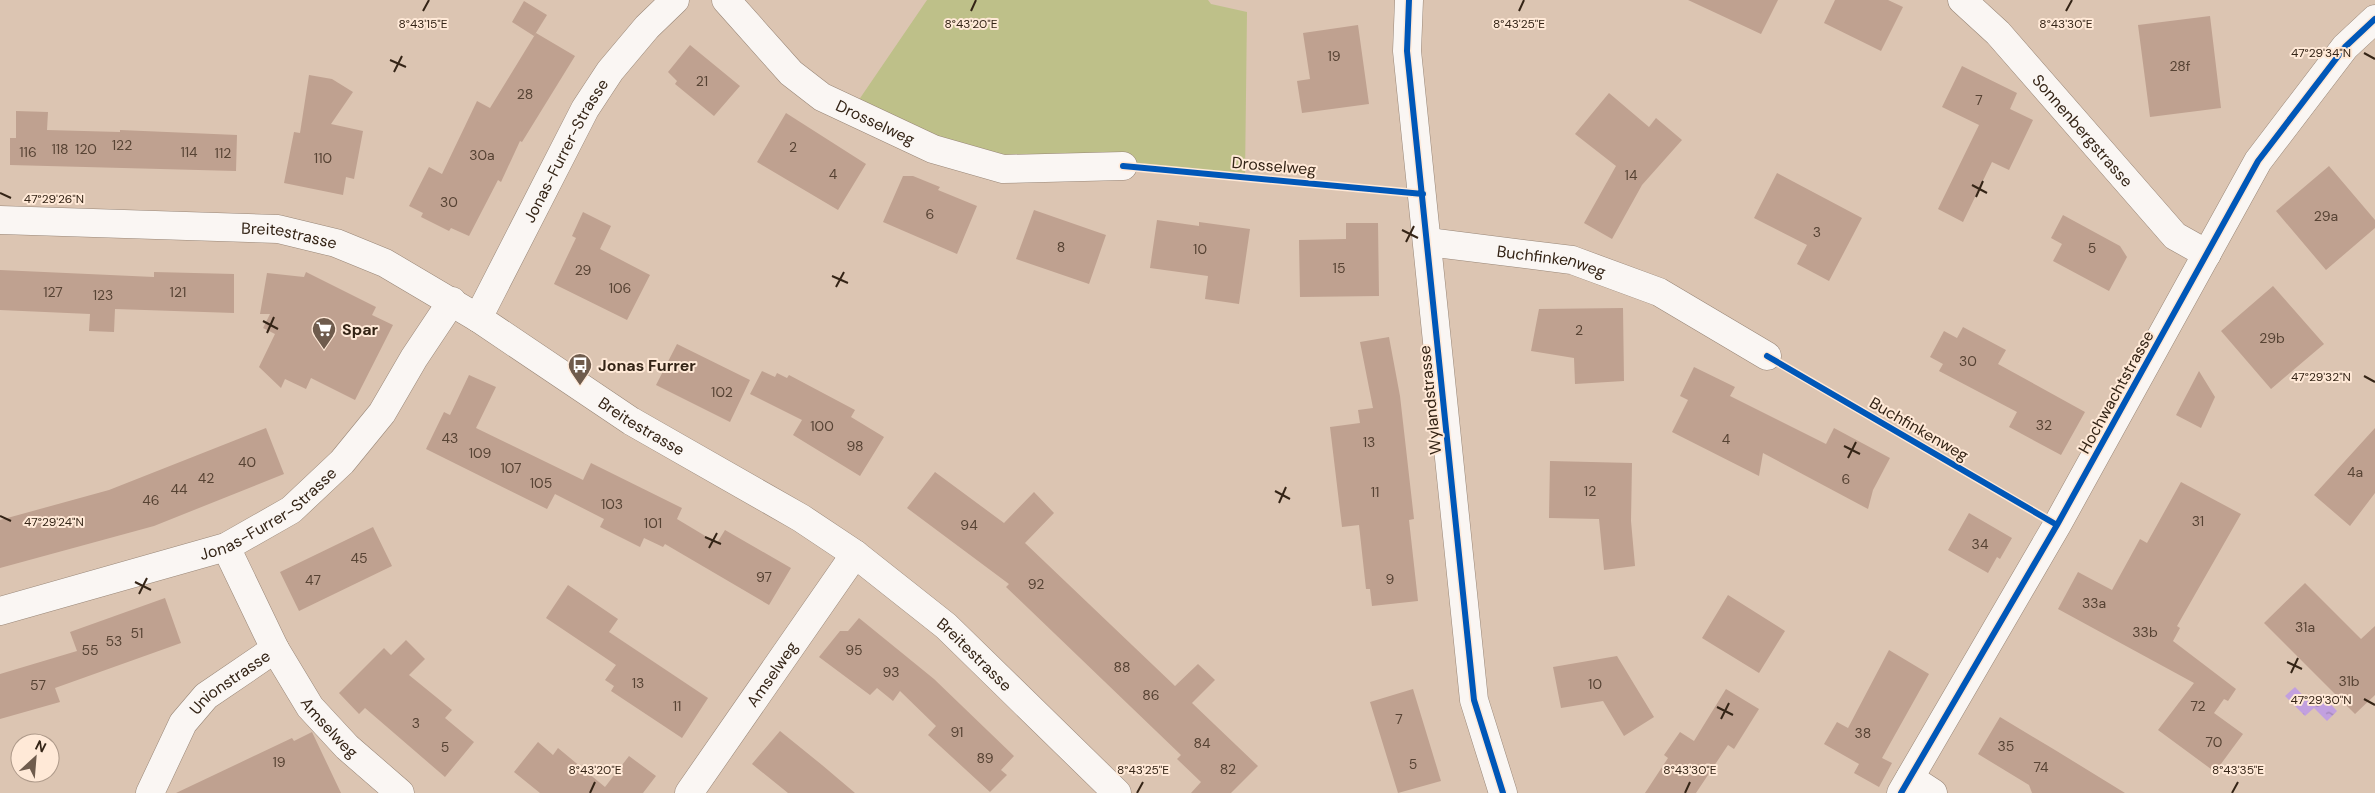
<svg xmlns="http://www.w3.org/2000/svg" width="2375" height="793" viewBox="0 0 2375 793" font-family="'DM Sans',sans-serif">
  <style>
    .green { fill: #bec089 }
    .water { fill: url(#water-ripples) }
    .building { fill: #bfa190 }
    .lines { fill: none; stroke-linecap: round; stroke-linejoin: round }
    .minor-casing { stroke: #988677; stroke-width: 29 }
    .secondary-casing { stroke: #988677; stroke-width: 29 }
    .minor { stroke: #faf6f3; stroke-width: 28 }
    .secondary { stroke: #faf6f3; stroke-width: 28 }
    .cycleway-casing { stroke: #ffe9d7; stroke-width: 9 }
    .cycleway { stroke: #0057b8; stroke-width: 6 }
    .ticks { fill: none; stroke: #342416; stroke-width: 2 }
    .labels { text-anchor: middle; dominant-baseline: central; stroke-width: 4; stroke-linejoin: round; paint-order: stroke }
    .number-label { font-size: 14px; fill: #574334 }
    .street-label { font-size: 16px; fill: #342416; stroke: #ffe9d7 }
    .poi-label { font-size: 16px; font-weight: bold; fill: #342416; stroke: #ffe9d7; text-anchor: start }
    .ticks-label { font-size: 12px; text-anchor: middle; fill: #342416; stroke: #ffe9d7; stroke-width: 4; stroke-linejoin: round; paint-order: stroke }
  </style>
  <defs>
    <pattern id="water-ripples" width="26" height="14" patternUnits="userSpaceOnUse" patternTransform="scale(1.25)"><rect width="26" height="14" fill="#c2a0df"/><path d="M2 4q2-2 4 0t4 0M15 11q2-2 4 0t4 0" fill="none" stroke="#9e82b4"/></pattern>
  </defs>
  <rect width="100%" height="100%" fill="#dcc5b2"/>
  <path class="green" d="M 927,0 L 1208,0 L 1211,4 L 1247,12 L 1245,177 L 1124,164 L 1003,169 L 852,110 Z"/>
  <path class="water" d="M 2295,687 L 2311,704 L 2321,694 L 2337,711 L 2327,721 L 2314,708 L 2305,716 L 2285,696 Z"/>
  <path class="building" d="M 1688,0 L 1778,0 L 1761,34 Z
    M 1835,0 L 1888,0 L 1903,7 L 1881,51 L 1824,23 Z
    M 524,1 L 547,15 L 534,36 L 512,22 Z
    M 2210,16 L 2221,108 L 2150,117 L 2138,25 Z
    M 1358,25 L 1369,104 L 1302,113 L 1297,81 L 1310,79 L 1303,33 Z
    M 536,33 L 575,56 L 522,142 L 520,141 L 501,182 L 498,180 L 469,236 L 451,228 L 449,231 L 421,217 L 423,213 L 409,206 L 429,167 L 442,174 L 477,101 L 490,108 Z
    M 690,45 L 740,86 L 714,116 L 675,84 L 677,81 L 668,72 Z
    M 1962,66 L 2017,93 L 2010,109 L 2033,120 L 2009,170 L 1992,162 L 1963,222 L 1938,209 L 1979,125 L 1942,107 Z
    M 309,75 L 332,79 L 353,92 L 331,124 L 363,131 L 354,179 L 346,177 L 343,195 L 284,183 L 294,132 L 300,133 Z
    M 1609,93 L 1649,127 L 1656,118 L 1682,140 L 1642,185 L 1612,239 L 1584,223 L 1616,166 L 1575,134 Z
    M 16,111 L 48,112 L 47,130 L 120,132 L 120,130 L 237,135 L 236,171 L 10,165 L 10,138 L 16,138 Z
    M 786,113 L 866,164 L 838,210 L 757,162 Z
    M 2329,166 L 2375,220 L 2375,228 L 2326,270 L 2276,211 Z
    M 1777,173 L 1862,218 L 1829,281 L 1797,264 L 1807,245 L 1754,218 Z
    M 903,176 L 913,176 L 940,187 L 938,190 L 977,206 L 957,254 L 883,222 Z
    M 1034,210 L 1106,235 L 1089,284 L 1016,259 Z
    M 583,212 L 611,226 L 600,249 L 650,275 L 627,320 L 554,284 L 576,238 L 572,236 Z
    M 2063,215 L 2120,246 L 2127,257 L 2109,291 L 2053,261 L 2062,244 L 2051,238 Z
    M 1157,220 L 1199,226 L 1199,222 L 1250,229 L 1239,304 L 1205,299 L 1208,276 L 1150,268 Z
    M 1346,223 L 1378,223 L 1379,296 L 1300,297 L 1299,240 L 1346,239 Z
    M 0,270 L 154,277 L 154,272 L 234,274 L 234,313 L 115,309 L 114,332 L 89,331 L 90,314 L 0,310 Z
    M 306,272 L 376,307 L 372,315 L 393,325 L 355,400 L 311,378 L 306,389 L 285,379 L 281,388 L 259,367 L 275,334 L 263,328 L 270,314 L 260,314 L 267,273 L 304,277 Z
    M 2273,286 L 2324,344 L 2271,389 L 2221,331 Z
    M 1623,308 L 1624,381 L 1575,384 L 1574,358 L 1531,351 L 1539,309 Z
    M 1963,327 L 2006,350 L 1998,364 L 2085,412 L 2061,455 L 2009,427 L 2017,412 L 1939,371 L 1943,364 L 1930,357 L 1944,331 L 1957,338 Z
    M 1389,337 L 1400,396 L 1414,519 L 1409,520 L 1418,601 L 1372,606 L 1370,589 L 1366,589 L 1359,525 L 1342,527 L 1330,427 L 1360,423 L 1358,410 L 1373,408 L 1360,342 Z
    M 677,344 L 750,380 L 730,422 L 656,385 Z
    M 1694,367 L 1735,387 L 1730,396 L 1826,444 L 1834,428 L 1890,458 L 1873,490 L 1868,509 L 1763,453 L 1759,476 L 1672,432 L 1688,400 L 1680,396 Z
    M 762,371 L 775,377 L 777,373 L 787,378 L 789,375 L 855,410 L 851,417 L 884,437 L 860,476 L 793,435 L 802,420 L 750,394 Z
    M 2199,371 L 2215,397 L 2201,428 L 2176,415 Z
    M 469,375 L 496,387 L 476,428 L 583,480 L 591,463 L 682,508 L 677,519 L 717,543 L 725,530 L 791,568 L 769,605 L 665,544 L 663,547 L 644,538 L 640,547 L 600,527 L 604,519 L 555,494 L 547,509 L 426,449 L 444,412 L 450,415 Z
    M 266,428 L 284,474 L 154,526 L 0,568 L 0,520 L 109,490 Z
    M 2375,428 L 2375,493 L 2350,526 L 2314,495 Z
    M 1550,461 L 1632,463 L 1631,521 L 1635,566 L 1604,570 L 1599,519 L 1549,518 Z
    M 935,472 L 1004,523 L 1034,492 L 1054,513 L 1025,543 L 1175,686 L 1198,664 L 1215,680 L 1192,703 L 1258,766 L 1231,793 L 1191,793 L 1201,782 L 1177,759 L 1181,755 L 1006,587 L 1009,584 L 907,508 Z
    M 2181,482 L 2241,514 L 2177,626 L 2180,628 L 2173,641 L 2236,689 L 2228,701 L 2224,699 L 2214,713 L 2243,734 L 2215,772 L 2158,730 L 2194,683 L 2058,609 L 2078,572 L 2112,590 L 2140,539 L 2147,543 Z
    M 1969,513 L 2012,538 L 2000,559 L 1997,557 L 1988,573 L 1948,550 Z
    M 373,527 L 392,566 L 299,611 L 280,572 Z
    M 2305,583 L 2361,639 L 2375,626 L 2375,695 L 2355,714 L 2264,623 Z
    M 568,585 L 618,619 L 609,632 L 708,698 L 682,738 L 611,691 L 614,686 L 605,680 L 616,665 L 546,618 Z
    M 1728,595 L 1785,631 L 1759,673 L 1702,638 Z
    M 165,598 L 181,643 L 55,688 L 60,702 L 0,719 L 0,674 L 77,651 L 70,632 Z
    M 859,618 L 934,679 L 1014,756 L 1001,770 L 1007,775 L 990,792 L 928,735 L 936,726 L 900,691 L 893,701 L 877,688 L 870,695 L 819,657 L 840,631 L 848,631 Z
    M 406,640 L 425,659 L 409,675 L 452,710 L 445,718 L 474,742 L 445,777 L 365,708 L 359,714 L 339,693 L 384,648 L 391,655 Z
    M 1889,650 L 1929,674 L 1882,758 L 1892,763 L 1879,787 L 1854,773 L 1859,764 L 1824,744 L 1837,722 L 1848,728 Z
    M 1617,656 L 1654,717 L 1624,736 L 1603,701 L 1561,708 L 1553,667 Z
    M 1413,689 L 1441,781 L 1398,793 L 1370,702 Z
    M 1726,689 L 1759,709 L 1734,749 L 1728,745 L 1696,793 L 1645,793 L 1668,758 L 1664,755 L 1680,732 L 1694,741 Z
    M 2000,717 L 2055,750 L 2125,793 L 2032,793 L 2029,785 L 1978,754 Z
    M 780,731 L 822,765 L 855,793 L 788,793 L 752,764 Z
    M 312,732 L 341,793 L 176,793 L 292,738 L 294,741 Z
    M 538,742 L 553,755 L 558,748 L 605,787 L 629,756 L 656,776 L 643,793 L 540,793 L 514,772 Z"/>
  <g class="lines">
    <g class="minor-casing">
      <g id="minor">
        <path id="s1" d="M 726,0 L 791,73 L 822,97 L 933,149 L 1003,169 L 1123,166"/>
        <path d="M 1409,0 L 1407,51 L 1474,700 L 1503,793"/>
        <path id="s2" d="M 1962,0 L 1998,33 L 2175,236 L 2207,254"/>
        <path id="s3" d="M 1428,242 L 1572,260 L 1659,292 L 1767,356"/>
        <path id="s4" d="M 478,318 L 585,109 L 610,71 L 647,27 L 675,0"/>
        <path id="s5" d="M 0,611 L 226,547 L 291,510 L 342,462 L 382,413 L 414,358 L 452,301"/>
        <path id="s6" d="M 275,649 L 310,707 L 347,747 L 400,793"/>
        <path d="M 1910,778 L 1933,793"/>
        <path id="s7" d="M 150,793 L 183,723 L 206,696 L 275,649 L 226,547"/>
        <path id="s8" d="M 689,793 L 855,554"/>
        <path d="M 1901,793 L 2057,525 L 2258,161 L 2345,47 L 2375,19"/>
      </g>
    </g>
    <g class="secondary-casing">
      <g id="secondary">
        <path id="s9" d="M 0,220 L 278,229 L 336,243 L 385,263 L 478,318 L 631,421 L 801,518 L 855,554 L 946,626 L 1117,793"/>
      </g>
    </g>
    <use href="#minor" class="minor"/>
    <use href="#secondary" class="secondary"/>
    <g class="cycleway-casing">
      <path id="cycleway" d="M 1409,0 L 1407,51 L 1474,700 L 1503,793
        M 1123,166 L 1423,194
        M 1767,356 L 2057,525
        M 1901,793 L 2057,525 L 2258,161 L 2345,47 L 2375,19"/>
    </g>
    <use href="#cycleway" class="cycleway"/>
  </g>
  <path class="ticks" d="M 423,11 L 429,0M 971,11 L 976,0M 1519,11 L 1524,0M 2066,11 L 2072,0M 2364,53 L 2375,59M 390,60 L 406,67M 394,72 L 402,56M 1972,185 L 1987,193M 0,193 L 11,198M 1976,197 L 1983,181M 1402,230 L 1418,238M 1406,242 L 1414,226M 832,276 L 848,283M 836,287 L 844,272M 263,321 L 278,329M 267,333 L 274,317M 2364,376 L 2375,382M 1844,446 L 1860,454M 1848,458 L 1856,442M 1275,491 L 1290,499M 1279,503 L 1286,487M 0,516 L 11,521M 705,537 L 721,544M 709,548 L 717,533M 135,582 L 151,590M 139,594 L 147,578M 2287,662 L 2302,669M 2291,673 L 2298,658M 2364,699 L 2375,705M 1717,707 L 1733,715M 1721,719 L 1729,703M 590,793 L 595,782M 1137,793 L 1143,782M 1685,793 L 1690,782M 2232,793 L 2238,782"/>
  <defs>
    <g id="supermarket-pin" transform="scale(1.25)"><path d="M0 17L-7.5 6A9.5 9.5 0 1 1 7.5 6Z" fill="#6f5c4d" stroke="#ffe9d7"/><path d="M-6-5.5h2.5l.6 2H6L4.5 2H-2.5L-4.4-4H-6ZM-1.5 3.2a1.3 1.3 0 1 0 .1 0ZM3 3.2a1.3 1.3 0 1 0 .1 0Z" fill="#fff"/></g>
    <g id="bus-pin" transform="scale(1.25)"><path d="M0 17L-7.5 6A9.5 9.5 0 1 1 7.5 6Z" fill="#6f5c4d" stroke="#ffe9d7"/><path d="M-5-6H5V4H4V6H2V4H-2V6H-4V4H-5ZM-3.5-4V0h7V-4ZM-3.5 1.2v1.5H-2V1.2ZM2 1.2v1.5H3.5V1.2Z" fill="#fff"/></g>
  </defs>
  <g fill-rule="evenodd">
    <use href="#supermarket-pin" x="324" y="329"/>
    <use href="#bus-pin" x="580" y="365"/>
  </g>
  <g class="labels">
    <g class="number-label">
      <text x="1334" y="56">19</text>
      <text x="2180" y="66">28f</text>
      <text x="702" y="81">21</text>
      <text x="525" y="94">28</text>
      <text x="1979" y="100">7</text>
      <text x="122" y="145">122</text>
      <text x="793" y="147">2</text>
      <text x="60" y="149">118</text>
      <text x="86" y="149">120</text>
      <text x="28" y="152">116</text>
      <text x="189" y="152">114</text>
      <text x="223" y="153">112</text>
      <text x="482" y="155">30a</text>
      <text x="323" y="158">110</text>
      <text x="833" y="174">4</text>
      <text x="1631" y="175">14</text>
      <text x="449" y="202">30</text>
      <text x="930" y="214">6</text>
      <text x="2326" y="216">29a</text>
      <text x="1817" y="232">3</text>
      <text x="1061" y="247">8</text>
      <text x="2092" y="248">5</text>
      <text x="1200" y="249">10</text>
      <text x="1339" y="268">15</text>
      <text x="583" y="270">29</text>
      <text x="620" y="288">106</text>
      <text x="53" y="292">127</text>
      <text x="178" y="292">121</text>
      <text x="103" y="295">123</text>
      <text x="1579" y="330">2</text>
      <text x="2272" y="338">29b</text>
      <text x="1968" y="361">30</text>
      <text x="722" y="392">102</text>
      <text x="2044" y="425">32</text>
      <text x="822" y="426">100</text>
      <text x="450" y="438">43</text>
      <text x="1726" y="439">4</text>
      <text x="1369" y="442">13</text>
      <text x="855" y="446">98</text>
      <text x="480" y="453">109</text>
      <text x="247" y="462">40</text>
      <text x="511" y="468">107</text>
      <text x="2355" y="472">4a</text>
      <text x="206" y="478">42</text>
      <text x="1846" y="479">6</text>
      <text x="541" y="483">105</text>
      <text x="179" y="489">44</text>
      <text x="1590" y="491">12</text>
      <text x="1375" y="492">11</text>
      <text x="151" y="500">46</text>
      <text x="612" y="504">103</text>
      <text x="2198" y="521">31</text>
      <text x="653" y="523">101</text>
      <text x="969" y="525">94</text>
      <text x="1980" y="544">34</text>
      <text x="359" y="558">45</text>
      <text x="764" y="577">97</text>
      <text x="1390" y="579">9</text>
      <text x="313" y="580">47</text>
      <text x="1036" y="584">92</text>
      <text x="2094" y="603">33a</text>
      <text x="2305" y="627">31a</text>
      <text x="2145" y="632">33b</text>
      <text x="137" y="633">51</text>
      <text x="114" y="641">53</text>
      <text x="90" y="650">55</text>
      <text x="854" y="650">95</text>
      <text x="1122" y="667">88</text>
      <text x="891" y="672">93</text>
      <text x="2349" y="681">31b</text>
      <text x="638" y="683">13</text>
      <text x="1595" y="684">10</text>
      <text x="38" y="685">57</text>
      <text x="1151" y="695">86</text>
      <text x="677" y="706">11</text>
      <text x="2198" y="706">72</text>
      <text x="1399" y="719">7</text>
      <text x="416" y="723">3</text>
      <text x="957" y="732">91</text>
      <text x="1863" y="733">38</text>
      <text x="2214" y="742">70</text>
      <text x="1202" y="743">84</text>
      <text x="2006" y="746">35</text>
      <text x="445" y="747">5</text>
      <text x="985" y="758">89</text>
      <text x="279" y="762">19</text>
      <text x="1413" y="764">5</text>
      <text x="2041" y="767">74</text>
      <text x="1228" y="769">82</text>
    </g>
    <g class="street-label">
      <text stroke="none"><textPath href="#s1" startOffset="196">Drosselweg</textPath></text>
      <text stroke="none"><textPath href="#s2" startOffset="178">Sonnenbergstrasse</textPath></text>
      <text stroke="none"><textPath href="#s4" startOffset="189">Jonas-Furrer-Strasse</textPath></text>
      <text transform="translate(1274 166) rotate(5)">Drosselweg</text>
      <text stroke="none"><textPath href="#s9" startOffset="290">Breitestrasse</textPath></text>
      <text stroke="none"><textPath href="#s3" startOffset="125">Buchfinkenweg</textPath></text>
      <text transform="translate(2116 392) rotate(-61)">Hochwachtstrasse</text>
      <text transform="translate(1430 400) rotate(-96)">Wylandstrasse</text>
      <text stroke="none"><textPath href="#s9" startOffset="695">Breitestrasse</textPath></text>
      <text transform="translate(1919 429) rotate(30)">Buchfinkenweg</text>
      <text stroke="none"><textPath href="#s5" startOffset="288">Jonas-Furrer-Strasse</textPath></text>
      <text stroke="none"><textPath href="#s9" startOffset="1100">Breitestrasse</textPath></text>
      <text stroke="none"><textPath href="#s8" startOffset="145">Amselweg</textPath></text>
      <text stroke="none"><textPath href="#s7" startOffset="140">Unionstrasse</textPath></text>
      <text stroke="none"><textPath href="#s6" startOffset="96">Amselweg</textPath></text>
    </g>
    <g class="poi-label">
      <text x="342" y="329">Spar</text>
      <text x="598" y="365">Jonas Furrer</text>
    </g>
  </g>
  <g class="ticks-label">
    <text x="423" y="28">8°43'15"E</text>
    <text x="971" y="28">8°43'20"E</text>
    <text x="1519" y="28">8°43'25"E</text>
    <text x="2066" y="28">8°43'30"E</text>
    <text x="2321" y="57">47°29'34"N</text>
    <text x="54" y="203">47°29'26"N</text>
    <text x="2321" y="381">47°29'32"N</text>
    <text x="54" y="526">47°29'24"N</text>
    <text x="2321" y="704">47°29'30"N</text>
    <text x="595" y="774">8°43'20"E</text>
    <text x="1143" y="774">8°43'25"E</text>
    <text x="1690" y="774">8°43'30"E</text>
    <text x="2238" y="774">8°43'35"E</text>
  </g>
  <g transform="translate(35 758) rotate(26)"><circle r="24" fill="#ffe9d7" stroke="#ae9a8a"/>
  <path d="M0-4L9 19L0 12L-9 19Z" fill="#6f5c4d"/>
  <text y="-8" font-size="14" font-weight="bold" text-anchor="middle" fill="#342416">N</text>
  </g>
</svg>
